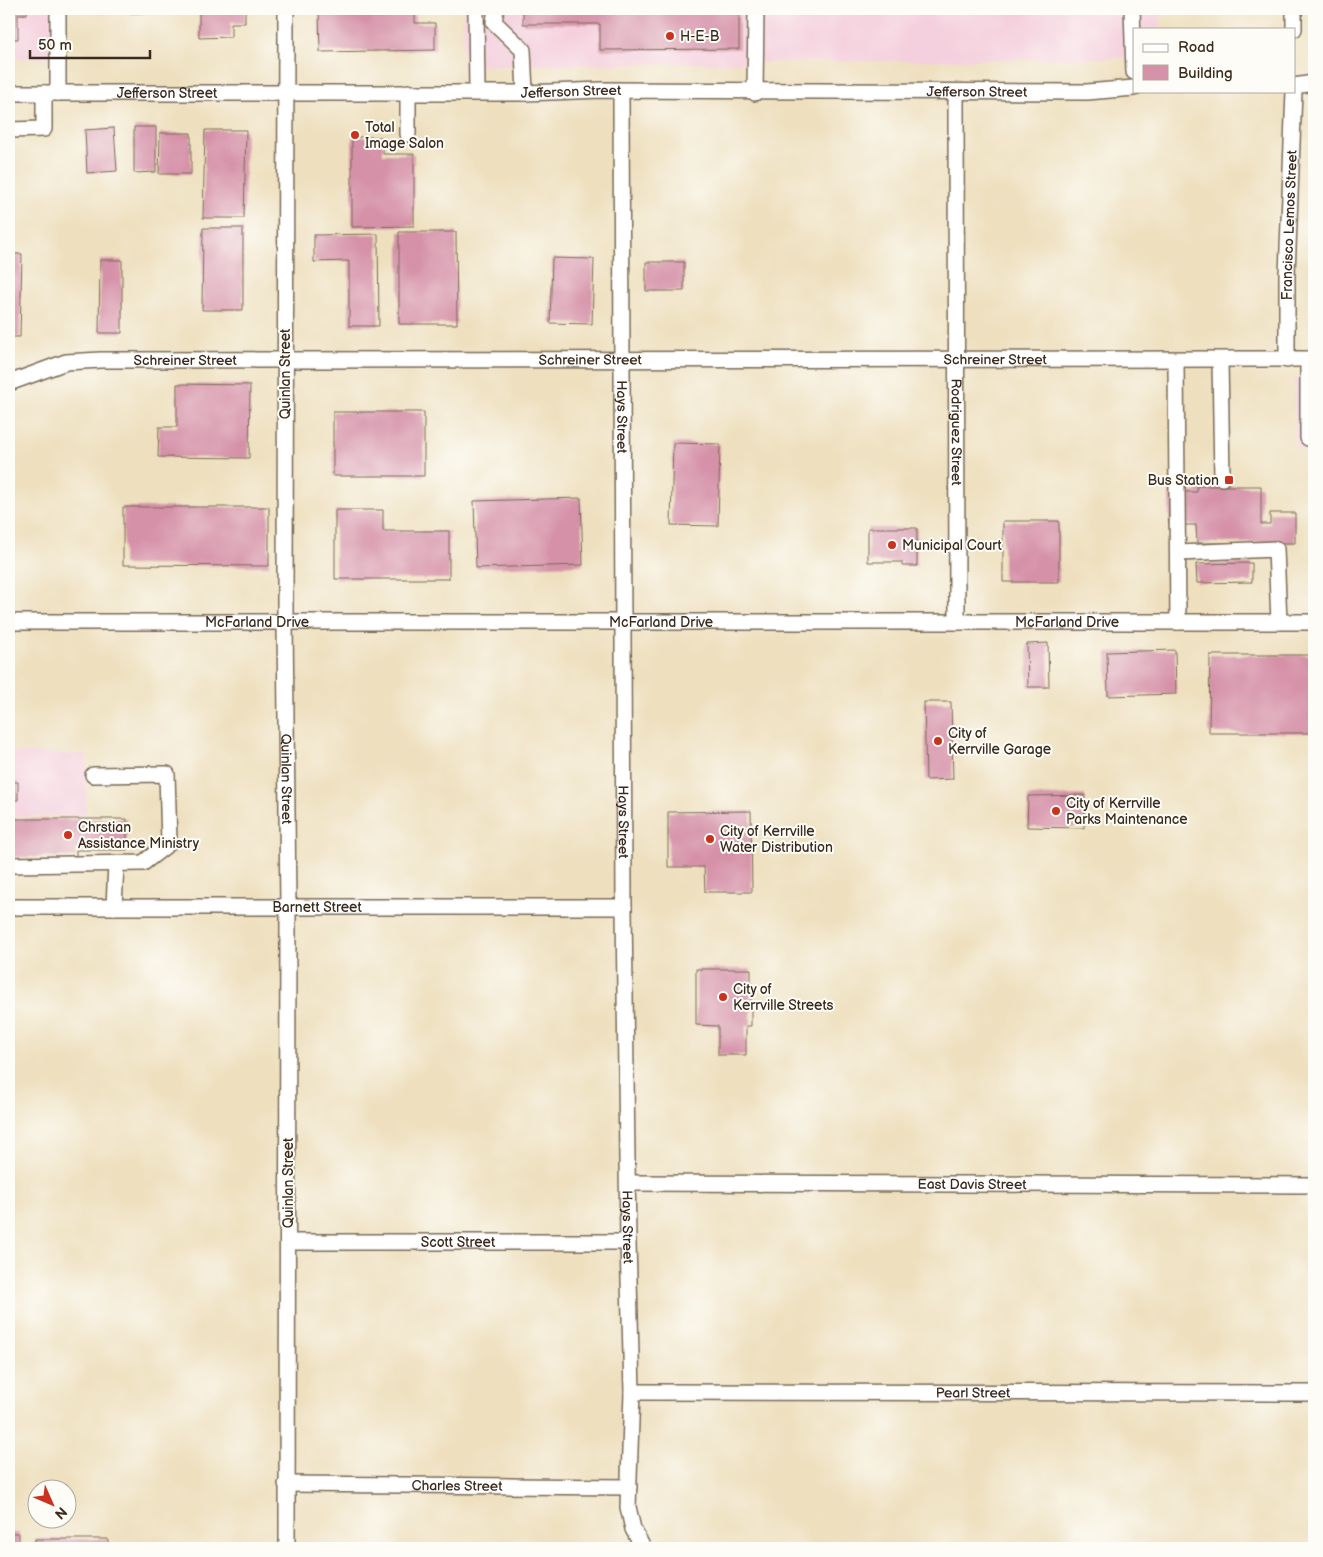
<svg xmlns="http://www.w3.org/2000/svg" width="1323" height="1557" viewBox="0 0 1323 1557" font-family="'Balsamiq Sans',sans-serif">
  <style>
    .built { fill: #f4cfdd }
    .building { fill: #d591a8 }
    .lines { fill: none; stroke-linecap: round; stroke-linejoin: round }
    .minor-casing { stroke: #7a6a56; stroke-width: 18 }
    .minor { stroke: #fff; stroke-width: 15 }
    .poi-dot { fill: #c8321e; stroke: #fdfcf7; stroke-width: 2 }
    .labels { text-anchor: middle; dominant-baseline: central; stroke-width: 4; stroke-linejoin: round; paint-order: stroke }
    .poi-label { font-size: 14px; fill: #3b2a1e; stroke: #fdfcf7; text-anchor: start }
    .street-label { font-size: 14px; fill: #3b2a1e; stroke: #fdfcf7 }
  </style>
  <rect width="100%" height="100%" fill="#fdfcf7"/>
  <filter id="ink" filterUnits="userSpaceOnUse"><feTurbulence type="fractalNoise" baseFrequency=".02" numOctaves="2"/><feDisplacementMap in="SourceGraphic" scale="10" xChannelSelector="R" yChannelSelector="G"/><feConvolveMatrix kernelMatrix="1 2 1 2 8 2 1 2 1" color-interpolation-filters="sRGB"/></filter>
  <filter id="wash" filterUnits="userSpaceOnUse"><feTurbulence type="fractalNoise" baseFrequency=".0096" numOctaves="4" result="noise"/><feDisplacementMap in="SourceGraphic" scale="20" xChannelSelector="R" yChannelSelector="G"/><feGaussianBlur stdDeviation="1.12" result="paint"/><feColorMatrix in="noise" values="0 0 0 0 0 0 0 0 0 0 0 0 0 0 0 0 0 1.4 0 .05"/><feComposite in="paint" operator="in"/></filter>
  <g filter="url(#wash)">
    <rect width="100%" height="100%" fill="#eee0bf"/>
    <path class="built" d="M 9,9 L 64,9 L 65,59 L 9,58 Z
      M 463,9 L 1161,9 L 1161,29 L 1134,29 L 1134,58 L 463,66 Z
      M 1314,378 L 1314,449 L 1295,449 L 1294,379 Z
      M 9,752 L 87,754 L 86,815 L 9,817 Z"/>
    <g id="blocks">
      <path class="building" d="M 9,9 L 27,9 L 27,14 L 18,14 L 18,39 L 9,39 Z
        M 92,9 L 148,9 L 148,13 L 92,13 Z
        M 199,9 L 245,9 L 245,23 L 231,23 L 231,37 L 199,38 Z
        M 319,9 L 415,9 L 415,23 L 435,23 L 435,50 L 320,52 Z
        M 523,9 L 739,9 L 739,49 L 600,50 L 600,24 L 523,24 Z
        M 134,127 L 156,127 L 156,172 L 134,173 Z
        M 114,128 L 117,171 L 87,173 L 85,130 Z
        M 205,130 L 246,130 L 244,218 L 203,218 Z
        M 160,133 L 191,133 L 191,174 L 159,174 Z
        M 352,137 L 383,137 L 383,154 L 414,154 L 414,226 L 352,227 Z
        M 9,145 L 12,145 L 12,181 L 9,181 Z
        M 203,228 L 243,228 L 243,310 L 202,310 Z
        M 399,232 L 456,232 L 457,324 L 399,324 Z
        M 378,234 L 379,326 L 349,326 L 349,261 L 314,262 L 314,235 Z
        M 9,254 L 22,254 L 20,337 L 9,337 Z
        M 552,258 L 594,259 L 592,324 L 550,323 Z
        M 100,260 L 122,260 L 122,333 L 99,333 Z
        M 646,262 L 684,262 L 684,291 L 646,291 Z
        M 177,384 L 250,385 L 249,458 L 158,457 L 159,427 L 177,427 Z
        M 333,412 L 424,412 L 424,476 L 333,476 Z
        M 673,443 L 720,444 L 718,526 L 671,525 Z
        M 1197,486 L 1261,486 L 1261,524 L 1270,524 L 1270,513 L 1295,513 L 1295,543 L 1197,543 L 1196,525 L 1169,525 L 1169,492 L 1197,492 Z
        M 581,498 L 583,565 L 476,568 L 474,501 Z
        M 123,507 L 269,507 L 269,566 L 123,565 Z
        M 335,510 L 383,510 L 383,531 L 449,531 L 449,579 L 335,579 Z
        M 1003,521 L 1059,521 L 1059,582 L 1003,582 Z
        M 868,528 L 917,528 L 917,566 L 902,566 L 902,562 L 868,562 Z
        M 1252,563 L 1252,582 L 1197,583 L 1196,564 Z
        M 1048,643 L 1049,687 L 1028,687 L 1027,644 Z
        M 1175,650 L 1176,694 L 1108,696 L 1107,652 Z
        M 1210,655 L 1314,655 L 1314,733 L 1209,733 Z
        M 924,702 L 951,702 L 953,779 L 926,780 Z
        M 9,782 L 18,782 L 18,800 L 9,801 Z
        M 1085,795 L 1084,828 L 1027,827 L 1028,796 Z
        M 751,811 L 752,892 L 705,892 L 704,867 L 668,867 L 668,812 Z
        M 9,819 L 127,819 L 127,850 L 76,850 L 76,857 L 9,857 Z
        M 696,969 L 751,969 L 751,1026 L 746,1026 L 746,1055 L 718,1055 L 718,1026 L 696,1025 Z
        M 9,1533 L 19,1533 L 19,1548 L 9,1548 Z
        M 35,1539 L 108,1539 L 108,1548 L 35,1548 Z"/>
    </g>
  </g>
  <g filter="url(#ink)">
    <use href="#blocks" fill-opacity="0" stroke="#7a6a56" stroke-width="1"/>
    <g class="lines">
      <g class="minor-casing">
        <g id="minor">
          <path id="s1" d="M 286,9 L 285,623 L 288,906 L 287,1548"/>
          <path d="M 476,9 L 477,92"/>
          <path d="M 496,9 L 494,22 L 523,50 L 525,93"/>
          <path d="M 1132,9 L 1134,72"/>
          <path d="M 1294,9 L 1294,29"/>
          <path d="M 1294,86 L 1314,83"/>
          <path d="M 408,92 L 408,134"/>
          <path id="s2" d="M 621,92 L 624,907 L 628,1242 L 632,1392 L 628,1507 L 633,1529 L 643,1548"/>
          <path id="s3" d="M 956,92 L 957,622"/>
          <path id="s4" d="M 9,93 L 525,93 L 602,90 L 1087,92 L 1134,88"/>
          <path d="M 58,93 L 58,9"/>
          <path d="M 755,93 L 756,9"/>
          <path d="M 9,130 L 44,129 L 44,93"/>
          <path d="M 1308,359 L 1308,438 L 1314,438"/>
          <path d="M 1176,360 L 1178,622"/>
          <path d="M 1220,360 L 1222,478"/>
          <path id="s5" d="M 1287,360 L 1287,274 L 1294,91"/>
          <path id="s6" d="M 9,383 L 66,362 L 101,360 L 1314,359"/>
          <path d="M 1178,553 L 1276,549 L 1279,622"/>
          <path id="s7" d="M 9,622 L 1314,622"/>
          <path d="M 9,865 L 143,863 L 169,843 L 167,774 L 93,775"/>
          <path id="s8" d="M 9,907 L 624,907"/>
          <path d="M 114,907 L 116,864"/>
          <path id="s9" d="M 628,1183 L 1314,1185"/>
          <path id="s10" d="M 288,1242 L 628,1242"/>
          <path id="s11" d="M 632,1392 L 1314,1393"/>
          <path id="s12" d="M 286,1484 L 629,1487"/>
        </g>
      </g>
      <use href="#minor" class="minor"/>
    </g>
  </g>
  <g class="poi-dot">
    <circle cx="670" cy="36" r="5"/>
    <circle cx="355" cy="135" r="5"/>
    <rect x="1224" y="475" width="10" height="10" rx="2.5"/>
    <circle cx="892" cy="545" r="5"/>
    <circle cx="938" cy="741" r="5"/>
    <circle cx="1056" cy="811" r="5"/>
    <circle cx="68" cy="835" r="5"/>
    <circle cx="710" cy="839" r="5"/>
    <circle cx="723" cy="997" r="5"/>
  </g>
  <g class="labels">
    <g class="poi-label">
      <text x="680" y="36">H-E-B</text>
      <text x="365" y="127">Total<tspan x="365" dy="16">Image Salon</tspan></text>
      <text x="1219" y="480" text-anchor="end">Bus Station</text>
      <text x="902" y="545">Municipal Court</text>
      <text x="948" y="733">City of<tspan x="948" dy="16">Kerrville Garage</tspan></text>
      <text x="1066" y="803">City of Kerrville<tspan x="1066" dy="16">Parks Maintenance</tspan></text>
      <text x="78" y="827">Chrstian<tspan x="78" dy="16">Assistance Ministry</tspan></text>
      <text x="720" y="831">City of Kerrville<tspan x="720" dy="16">Water Distribution</tspan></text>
      <text x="733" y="989">City of<tspan x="733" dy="16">Kerrville Streets</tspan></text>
    </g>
    <g class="street-label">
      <text stroke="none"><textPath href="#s4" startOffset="158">Jefferson Street</textPath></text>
      <text stroke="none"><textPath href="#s4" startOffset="562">Jefferson Street</textPath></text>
      <text stroke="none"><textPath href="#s4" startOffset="968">Jefferson Street</textPath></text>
      <text stroke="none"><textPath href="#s5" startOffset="135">Francisco Lemos Street</textPath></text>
      <text stroke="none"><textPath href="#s6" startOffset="180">Schreiner Street</textPath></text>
      <text stroke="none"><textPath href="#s6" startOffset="585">Schreiner Street</textPath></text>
      <text stroke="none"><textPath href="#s6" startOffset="990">Schreiner Street</textPath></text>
      <text transform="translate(285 374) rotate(-90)">Quinlan Street</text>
      <text stroke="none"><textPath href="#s2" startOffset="325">Hays Street</textPath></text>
      <text stroke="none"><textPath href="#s3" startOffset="340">Rodriguez Street</textPath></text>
      <text stroke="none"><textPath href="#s7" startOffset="652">McFarland Drive</textPath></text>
      <text stroke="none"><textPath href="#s7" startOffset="1058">McFarland Drive</textPath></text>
      <text stroke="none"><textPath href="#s7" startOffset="248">McFarland Drive</textPath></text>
      <text stroke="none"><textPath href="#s1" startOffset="770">Quinlan Street</textPath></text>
      <text stroke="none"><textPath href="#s2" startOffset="730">Hays Street</textPath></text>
      <text stroke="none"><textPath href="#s8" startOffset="308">Barnett Street</textPath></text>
      <text transform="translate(288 1183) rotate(-90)">Quinlan Street</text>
      <text stroke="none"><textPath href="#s9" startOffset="344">East Davis Street</textPath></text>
      <text stroke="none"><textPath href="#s2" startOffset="1135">Hays Street</textPath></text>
      <text stroke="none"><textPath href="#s10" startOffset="170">Scott Street</textPath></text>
      <text stroke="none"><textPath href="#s11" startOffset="341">Pearl Street</textPath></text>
      <text stroke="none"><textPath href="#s12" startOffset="171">Charles Street</textPath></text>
    </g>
  </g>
  <rect width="1323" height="1557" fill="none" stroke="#fdfcf7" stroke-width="30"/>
  <rect x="1133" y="28" width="162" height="65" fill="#fdfcf7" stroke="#afa8a0"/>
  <rect x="1143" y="44" width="25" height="8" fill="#ffffff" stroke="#afa8a0"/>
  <text x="1178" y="52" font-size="15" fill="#3b2a1e">Road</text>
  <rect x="1143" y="65" width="25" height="15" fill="#d591a8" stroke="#afa8a0"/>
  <text x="1178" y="78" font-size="15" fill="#3b2a1e">Building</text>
  <g transform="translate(52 1504) rotate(135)"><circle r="24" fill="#fdfcf7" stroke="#afa8a0"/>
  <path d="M0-4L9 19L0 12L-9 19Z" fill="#c8321e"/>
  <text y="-8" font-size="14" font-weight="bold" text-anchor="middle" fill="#3b2a1e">N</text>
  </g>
  <path d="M30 50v8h120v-8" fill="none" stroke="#3b2a1e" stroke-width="2.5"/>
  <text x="38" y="50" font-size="15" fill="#3b2a1e" stroke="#fdfcf7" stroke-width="4" paint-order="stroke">50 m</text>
</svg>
